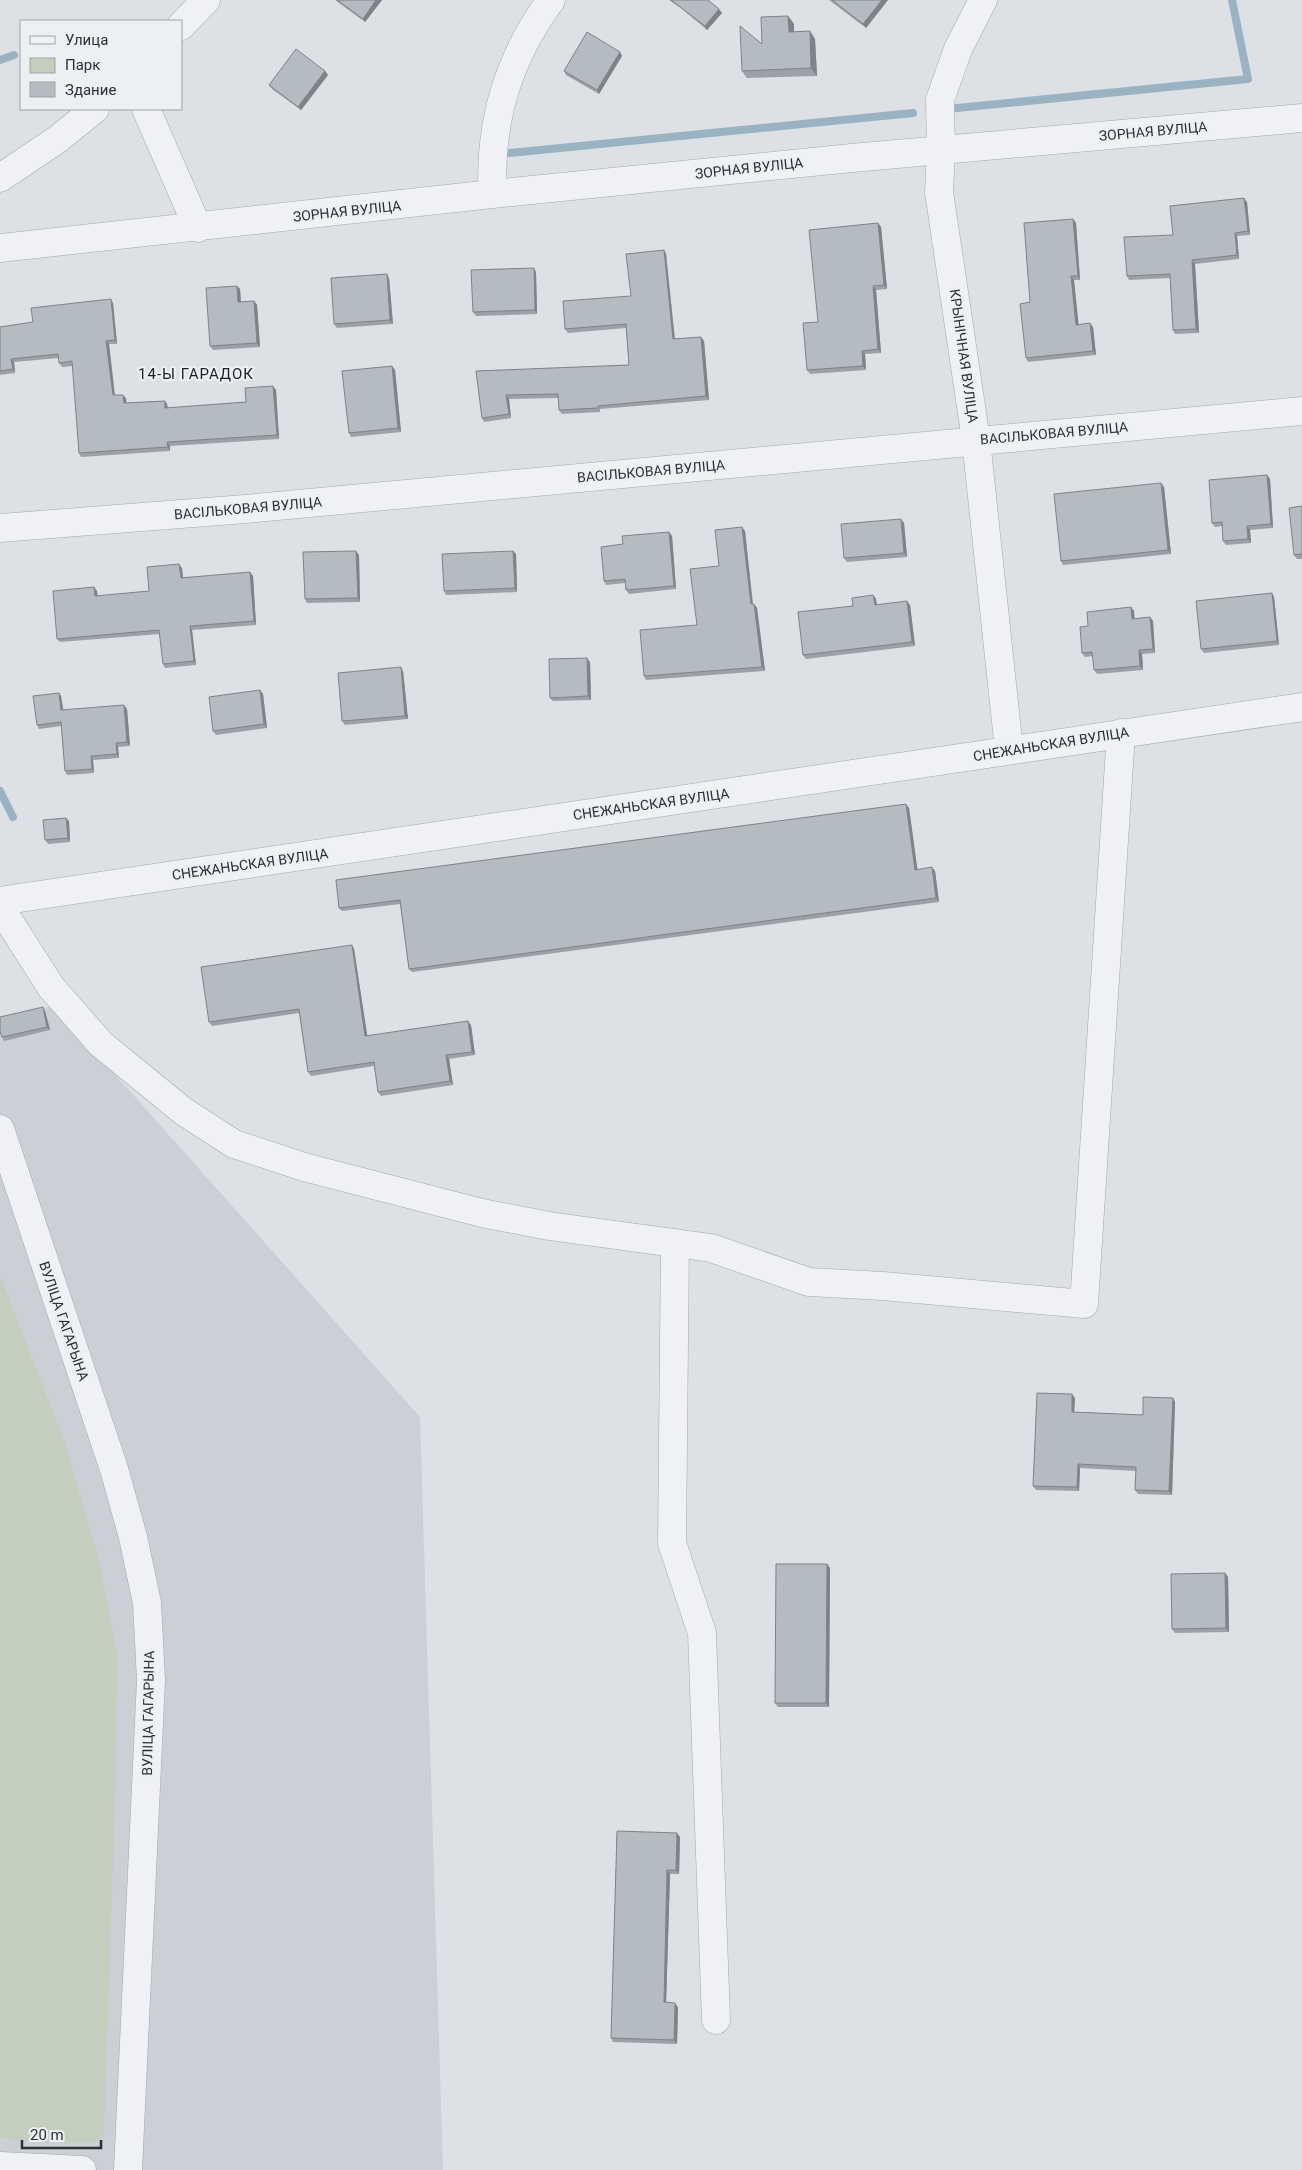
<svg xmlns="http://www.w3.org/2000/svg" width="1302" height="2170" viewBox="0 0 1302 2170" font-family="Roboto,sans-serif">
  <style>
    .built { fill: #cbd0d6 }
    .green { fill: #c4cebe }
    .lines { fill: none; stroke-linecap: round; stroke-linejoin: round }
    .stream { stroke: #9ab2c2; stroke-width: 8 }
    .minor-casing { stroke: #a3a8ae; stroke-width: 29 }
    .minor { stroke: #eff1f4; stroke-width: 28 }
    .wall { fill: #9ba1a6 }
    .shaded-wall { fill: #7e8387 }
    .building { fill: #b4bbc1; stroke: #7e8387 }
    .labels { text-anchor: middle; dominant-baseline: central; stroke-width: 4.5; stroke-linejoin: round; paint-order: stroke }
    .street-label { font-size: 14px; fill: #28303a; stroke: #ecf0f3 }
    .neighbourhood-label { font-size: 15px; letter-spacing: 1px; fill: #1a212b; stroke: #ecf0f3 }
  </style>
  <rect width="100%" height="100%" fill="#dde1e5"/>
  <path class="built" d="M 54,1006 L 420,1417 L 443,2170 L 0,2170 L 0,1017 Z"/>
  <path class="green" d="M 0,1275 L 65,1443 L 100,1564 L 117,1653 L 116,1775 L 104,2133 L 94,2143 L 31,2142 L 0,2138 Z"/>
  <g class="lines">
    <path class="stream" d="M 0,60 L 14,55
      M 957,108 L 1248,79 L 1232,0
      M 510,153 L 913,113
      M 0,791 L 13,817"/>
    <g class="minor-casing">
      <path id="minor" d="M 983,0 L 958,49 L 940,100 L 941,151 L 939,192 L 976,440 L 1009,750
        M 181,26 L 206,0
        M 146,109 L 198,228
        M 0,178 L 58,139 L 95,109
        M 492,194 C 492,177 492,161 494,144 C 499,92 520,42 551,0
        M 0,248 L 492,194 L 852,158 L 1302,118
        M 0,528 L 245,509 L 1302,411
        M 0,901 L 1302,707
        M 0,907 L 51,987 L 101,1044 L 183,1111 L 234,1144 L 304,1167 L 482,1213 L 549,1226 L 711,1248 L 809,1282 L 883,1286 L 1084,1304 L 1121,733
        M 0,1129 L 114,1469 L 133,1537 L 147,1603 L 151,1680 L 128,2170
        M 675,1243 L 672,1543 L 702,1633 L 716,2020
        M 0,2166 L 82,2170"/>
    </g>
    <use href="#minor" class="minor"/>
  </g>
  <path class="wall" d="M 335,0 L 382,0 L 365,22 Z
    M 669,0 L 708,0 L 722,13 L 707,30 L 682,9 Z
    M 829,0 L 888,0 L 866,28 Z
    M 788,16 L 794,24 L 794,32 L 810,31 L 815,39 L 817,76 L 747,78 L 742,71 L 762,44 Z
    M 620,52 L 622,56 L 599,94 L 566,75 L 564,71 Z
    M 325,71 L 328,75 L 301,110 L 272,89 L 269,85 Z
    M 1247,202 L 1250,235 L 1237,236 L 1239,259 L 1195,264 L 1199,333 L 1175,334 L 1173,330 L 1170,278 L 1129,280 L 1127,276 L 1173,235 Z
    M 1073,219 L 1076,223 L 1080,280 L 1074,280 L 1078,324 L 1093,327 L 1096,355 L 1028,362 L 1026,358 L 1030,302 Z
    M 878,223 L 881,227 L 887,289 L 876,290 L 881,353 L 865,354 L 866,370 L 810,374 L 807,370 L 818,322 Z
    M 664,250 L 666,254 L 675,339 L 704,341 L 709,400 L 600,409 L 600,412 L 562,414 L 559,410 L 558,398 L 509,399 L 511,418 L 484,422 L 482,418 L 476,371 L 629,365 L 626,328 L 568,333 L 565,329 L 631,296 Z
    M 536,272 L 537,314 L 476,316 L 473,312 Z
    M 389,278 L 393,324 L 337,328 L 334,324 Z
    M 237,286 L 240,289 L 241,302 L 254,301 L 257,305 L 260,347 L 213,350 L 210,346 Z
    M 113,303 L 117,344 L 109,344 L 115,395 L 126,398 L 126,403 L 165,401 L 167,404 L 168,408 L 246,402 L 273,386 L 276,390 L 279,439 L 170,446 L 170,451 L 81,457 L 79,453 L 73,366 L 62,367 L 59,363 L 59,358 L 14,362 L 15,373 L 0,375 L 0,327 L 33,322 Z
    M 392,366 L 395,370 L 401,432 L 351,437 L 349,433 Z
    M 1267,475 L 1270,479 L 1273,528 L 1250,530 L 1251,543 L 1226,545 L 1223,541 L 1222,526 L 1215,527 L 1212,523 Z
    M 1164,487 L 1171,554 L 1063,565 L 1061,561 Z
    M 1302,506 L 1302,559 L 1297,559 L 1294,555 Z
    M 904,523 L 907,557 L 847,562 L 844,558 Z
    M 745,531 L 753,604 L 754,604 L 757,608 L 765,671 L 646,680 L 644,676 L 697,625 L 719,566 Z
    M 669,532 L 672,536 L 676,589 L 629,594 L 626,590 L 625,583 L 606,585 L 604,581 L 623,544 Z
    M 356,551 L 359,555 L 360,602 L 307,603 L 305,599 Z
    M 513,551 L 516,554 L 517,592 L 446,595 L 444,591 Z
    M 182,568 L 183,577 L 253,576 L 256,625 L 192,630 L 196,665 L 165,668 L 163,664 L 160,634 L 60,642 L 57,639 L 94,587 L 97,591 L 97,596 L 149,591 Z
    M 1272,593 L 1274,597 L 1279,645 L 1204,653 L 1201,649 Z
    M 873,595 L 876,599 L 877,605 L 910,605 L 915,646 L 806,659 L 803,655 L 853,606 Z
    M 1131,607 L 1134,611 L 1134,619 L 1150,617 L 1153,621 L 1155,653 L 1142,654 L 1143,670 L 1097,674 L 1094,670 L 1093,656 L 1085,657 L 1082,653 L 1088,626 Z
    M 590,662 L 591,700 L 553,701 L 550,698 Z
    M 403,671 L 408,719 L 345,725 L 342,721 Z
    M 260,690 L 263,694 L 267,728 L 216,735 L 213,731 Z
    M 59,693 L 61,696 L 63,710 L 127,709 L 130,746 L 118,747 L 119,758 L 93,760 L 94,773 L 67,775 L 65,771 L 61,726 L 39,729 L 37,725 Z
    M 909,808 L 917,869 L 935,871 L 939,902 L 412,972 L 409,969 L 400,904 L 342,911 L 339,908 Z
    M 69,821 L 70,842 L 48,844 L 45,840 Z
    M 352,945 L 354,949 L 367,1036 L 471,1025 L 475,1055 L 449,1059 L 453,1085 L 381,1096 L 378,1092 L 374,1066 L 311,1076 L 308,1072 L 299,1013 L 212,1026 L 209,1022 Z
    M 45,1011 L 50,1030 L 4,1041 L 2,1037 Z
    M 1075,1398 L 1074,1412 L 1143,1415 L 1173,1398 L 1175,1402 L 1172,1495 L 1138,1494 L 1135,1490 L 1136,1471 L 1080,1468 L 1079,1491 L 1036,1490 L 1033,1486 Z
    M 827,1564 L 830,1568 L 829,1707 L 778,1707 L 775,1703 Z
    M 1225,1573 L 1228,1577 L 1229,1632 L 1175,1633 L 1172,1629 Z
    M 617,1831 L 680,1837 L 679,1874 L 670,1874 L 666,2002 L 678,2007 L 677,2044 L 613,2042 L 611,2038 Z"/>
  <path class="shaded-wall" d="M 376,0 L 382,0 L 365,22 L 363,19 Z
    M 882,0 L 888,0 L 866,28 L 863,24 Z
    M 719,9 L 722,13 L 707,30 L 705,26 Z
    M 788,16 L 794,24 L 794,40 L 789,32 Z
    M 810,31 L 815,39 L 817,76 L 811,68 Z
    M 620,52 L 622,56 L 599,94 L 597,90 Z
    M 325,71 L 328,75 L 301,110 L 298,107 Z
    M 1244,198 L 1247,202 L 1250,235 L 1248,231 Z
    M 1073,219 L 1076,223 L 1080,280 L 1078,276 Z
    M 878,223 L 881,227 L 887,289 L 884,285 Z
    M 1235,233 L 1237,236 L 1239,259 L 1237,255 Z
    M 664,250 L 666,254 L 675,343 L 673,339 Z
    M 1192,260 L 1195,264 L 1199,333 L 1196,329 Z
    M 534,268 L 536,272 L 537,314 L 535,310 Z
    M 387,274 L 389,278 L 393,324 L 390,320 Z
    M 1071,276 L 1074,280 L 1079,328 L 1076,325 Z
    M 237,286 L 240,289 L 241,306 L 238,302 Z
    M 873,286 L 876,290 L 881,353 L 878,349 Z
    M 111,299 L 113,303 L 117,344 L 115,340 Z
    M 254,301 L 257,305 L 260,347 L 257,343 Z
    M 1090,323 L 1093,327 L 1096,355 L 1093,351 Z
    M 701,337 L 704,341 L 709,400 L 706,396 Z
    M 106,341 L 109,344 L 115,399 L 113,395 Z
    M 862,351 L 865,354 L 866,370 L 863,366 Z
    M 11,359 L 14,362 L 15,373 L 13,369 Z
    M 392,366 L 395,370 L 401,432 L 398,428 Z
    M 273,386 L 276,390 L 279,439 L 277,435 Z
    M 123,395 L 126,398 L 127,407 L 124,403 Z
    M 506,395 L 509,399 L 511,418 L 509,414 Z
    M 165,401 L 167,404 L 168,412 L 165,408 Z
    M 167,442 L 170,446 L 170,451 L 168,447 Z
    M 1267,475 L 1270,479 L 1273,528 L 1271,524 Z
    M 1161,483 L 1164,487 L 1171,554 L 1168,550 Z
    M 901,519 L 904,523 L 907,557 L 904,553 Z
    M 1247,526 L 1250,530 L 1251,543 L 1248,539 Z
    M 742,527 L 745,531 L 753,608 L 751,604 Z
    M 669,532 L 672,536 L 676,589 L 674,586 Z
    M 356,551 L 359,555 L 360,602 L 358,598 Z
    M 513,551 L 516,554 L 517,592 L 515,588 Z
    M 179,564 L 182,568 L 183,581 L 181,578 Z
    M 250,572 L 253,576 L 256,625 L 254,621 Z
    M 94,587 L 97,591 L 98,600 L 95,596 Z
    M 1272,593 L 1274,597 L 1279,645 L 1277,641 Z
    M 873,595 L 876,599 L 877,609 L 875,605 Z
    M 907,601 L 910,605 L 915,646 L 912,642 Z
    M 754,604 L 757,608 L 765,671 L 762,667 Z
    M 1131,607 L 1134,611 L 1135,623 L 1132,619 Z
    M 1150,617 L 1153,621 L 1155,653 L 1153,649 Z
    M 190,626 L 192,630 L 196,665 L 194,661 Z
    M 1139,650 L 1142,654 L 1143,670 L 1140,666 Z
    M 587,658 L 590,662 L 591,700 L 588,696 Z
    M 401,667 L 403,671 L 408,719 L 405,716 Z
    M 260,690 L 263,694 L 267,728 L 264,724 Z
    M 59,693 L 61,696 L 64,714 L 61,710 Z
    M 124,705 L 127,709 L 130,746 L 127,742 Z
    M 116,743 L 118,747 L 119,758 L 117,754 Z
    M 91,756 L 93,760 L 94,773 L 92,769 Z
    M 906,804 L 909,808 L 918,873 L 915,870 Z
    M 66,818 L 69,821 L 70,842 L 68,838 Z
    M 932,867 L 935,871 L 939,902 L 936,898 Z
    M 352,945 L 354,949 L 368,1040 L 365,1036 Z
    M 43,1007 L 45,1011 L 50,1030 L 47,1027 Z
    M 468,1021 L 471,1025 L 475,1055 L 472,1052 Z
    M 446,1055 L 449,1059 L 453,1085 L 450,1081 Z
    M 1072,1394 L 1075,1398 L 1074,1416 L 1072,1412 Z
    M 1173,1398 L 1175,1402 L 1172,1495 L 1169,1491 Z
    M 1078,1464 L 1080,1468 L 1079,1491 L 1077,1487 Z
    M 827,1564 L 830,1568 L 829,1707 L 826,1703 Z
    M 1225,1573 L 1228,1577 L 1229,1632 L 1226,1628 Z
    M 677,1833 L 680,1837 L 679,1874 L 676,1870 Z
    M 667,1870 L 670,1874 L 666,2006 L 664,2002 Z
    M 675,2003 L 678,2007 L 677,2044 L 674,2040 Z"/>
  <path class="building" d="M 337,0 L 376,0 L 363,19 Z
    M 671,0 L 708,0 L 719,9 L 705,26 Z
    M 832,0 L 882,0 L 863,24 Z
    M 788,16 L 789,32 L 810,31 L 811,68 L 742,71 L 740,26 L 762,44 L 761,17 Z
    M 587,32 L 620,52 L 597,90 L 564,71 Z
    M 296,49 L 325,71 L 298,107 L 269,85 Z
    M 1244,198 L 1248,231 L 1235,233 L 1237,255 L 1192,260 L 1196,329 L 1173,330 L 1170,274 L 1127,276 L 1124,237 L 1173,235 L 1170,206 Z
    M 1073,219 L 1078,276 L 1071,276 L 1076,325 L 1090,323 L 1093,351 L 1026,358 L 1020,304 L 1030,302 L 1024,223 Z
    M 878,223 L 884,285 L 873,286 L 878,349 L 862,351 L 863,366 L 807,370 L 803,323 L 818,322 L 809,230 Z
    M 664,250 L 673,339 L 701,337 L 706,396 L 598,406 L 598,408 L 559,410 L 558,394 L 506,395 L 509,414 L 482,418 L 476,371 L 629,365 L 626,324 L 565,329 L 563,301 L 631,296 L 626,254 Z
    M 534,268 L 535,310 L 473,312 L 471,270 Z
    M 387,274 L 390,320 L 334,324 L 331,278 Z
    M 237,286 L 238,302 L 254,301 L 257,343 L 210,346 L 206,288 Z
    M 111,299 L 115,340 L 106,341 L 113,395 L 123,395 L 124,403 L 165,401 L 165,408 L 246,402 L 245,388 L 273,386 L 277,435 L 167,442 L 168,447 L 79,453 L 72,361 L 59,363 L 58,354 L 11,359 L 13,369 L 0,371 L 0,327 L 33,322 L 31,308 Z
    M 392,366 L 398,428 L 349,433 L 342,371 Z
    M 1267,475 L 1271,524 L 1247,526 L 1248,539 L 1223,541 L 1222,522 L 1212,523 L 1209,480 Z
    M 1161,483 L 1168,550 L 1061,561 L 1054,494 Z
    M 1302,506 L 1302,554 L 1294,555 L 1289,508 Z
    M 901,519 L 904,553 L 844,558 L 841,524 Z
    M 742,527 L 751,604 L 754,604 L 762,667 L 644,676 L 640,630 L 697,625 L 690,569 L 719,566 L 715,530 Z
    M 669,532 L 674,586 L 626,590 L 625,579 L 604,581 L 601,547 L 623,544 L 622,536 Z
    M 356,551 L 358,598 L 305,599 L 303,552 Z
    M 513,551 L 515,588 L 444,591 L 442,554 Z
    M 179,564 L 181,578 L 250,572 L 254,621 L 190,626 L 194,661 L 163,664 L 159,630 L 57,639 L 53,591 L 94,587 L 95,596 L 149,591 L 147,567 Z
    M 1272,593 L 1277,641 L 1201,649 L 1196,601 Z
    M 873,595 L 875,605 L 907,601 L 912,642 L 803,655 L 798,612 L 853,606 L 852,598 Z
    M 1131,607 L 1132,619 L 1150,617 L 1153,649 L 1139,650 L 1140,666 L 1094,670 L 1092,652 L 1082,653 L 1080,627 L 1088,626 L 1087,612 Z
    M 587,658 L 588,696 L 550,698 L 549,659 Z
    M 401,667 L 405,716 L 342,721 L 338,673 Z
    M 260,690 L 264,724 L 213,731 L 209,697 Z
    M 59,693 L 61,710 L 124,705 L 127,742 L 116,743 L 117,754 L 91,756 L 92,769 L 65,771 L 61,722 L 37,725 L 33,696 Z
    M 906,804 L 915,870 L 932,867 L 936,898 L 409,969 L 400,900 L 339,908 L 336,880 Z
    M 66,818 L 68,838 L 45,840 L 43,820 Z
    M 352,945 L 365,1036 L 468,1021 L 472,1052 L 446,1055 L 450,1081 L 378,1092 L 374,1062 L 308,1072 L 299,1009 L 209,1022 L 201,967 Z
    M 43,1007 L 47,1027 L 2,1037 L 0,1031 L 0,1017 Z
    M 1037,1393 L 1072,1394 L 1072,1412 L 1143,1415 L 1143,1397 L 1173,1398 L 1169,1491 L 1135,1490 L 1136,1467 L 1078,1464 L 1077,1487 L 1033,1486 Z
    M 776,1564 L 827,1564 L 826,1703 L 775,1703 Z
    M 1225,1573 L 1226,1628 L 1172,1629 L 1171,1574 Z
    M 617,1831 L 677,1833 L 676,1870 L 667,1870 L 664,2002 L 675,2003 L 674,2040 L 611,2038 Z"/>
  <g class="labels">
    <g class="street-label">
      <text transform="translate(1153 131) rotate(-5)">ЗОРНАЯ ВУЛІЦА</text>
      <text transform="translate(749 168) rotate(-6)">ЗОРНАЯ ВУЛІЦА</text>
      <text transform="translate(347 211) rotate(-6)">ЗОРНАЯ ВУЛІЦА</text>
      <text transform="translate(964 356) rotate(82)">КРЫНІЧНАЯ ВУЛІЦА</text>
      <text transform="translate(1054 433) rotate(-5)">ВАСІЛЬКОВАЯ ВУЛІЦА</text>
      <text transform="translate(651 471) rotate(-5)">ВАСІЛЬКОВАЯ ВУЛІЦА</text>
      <text transform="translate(248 508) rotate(-5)">ВАСІЛЬКОВАЯ ВУЛІЦА</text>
      <text transform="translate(1051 744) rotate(-9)">СНЕЖАНЬСКАЯ ВУЛІЦА</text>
      <text transform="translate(651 804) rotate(-8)">СНЕЖАНЬСКАЯ ВУЛІЦА</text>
      <text transform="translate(250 864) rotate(-8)">СНЕЖАНЬСКАЯ ВУЛІЦА</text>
      <text transform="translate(64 1321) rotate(71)">ВУЛІЦА ГАГАРЫНА</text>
      <text transform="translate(148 1713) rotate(-89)">ВУЛІЦА ГАГАРЫНА</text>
    </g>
    <g class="neighbourhood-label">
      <text x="196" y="374">14-Ы ГАРАДОК</text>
    </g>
  </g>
  <rect x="20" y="20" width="162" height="90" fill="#ecf0f3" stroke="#9ea3a9"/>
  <rect x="30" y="36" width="25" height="8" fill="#eff1f4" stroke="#9ea3a9"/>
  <text x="65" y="45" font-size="15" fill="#28303a">Улица</text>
  <rect x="30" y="58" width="25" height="15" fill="#c4cebe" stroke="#9ea3a9"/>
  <text x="65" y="70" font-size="15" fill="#28303a">Парк</text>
  <rect x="30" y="82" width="25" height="15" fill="#b4bbc1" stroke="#9ea3a9"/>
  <text x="65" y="95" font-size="15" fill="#28303a">Здание</text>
  <path d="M22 2140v8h79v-8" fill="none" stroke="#28303a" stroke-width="2.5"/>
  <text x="30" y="2140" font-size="15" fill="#28303a" stroke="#ecf0f3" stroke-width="4" paint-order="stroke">20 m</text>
</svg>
